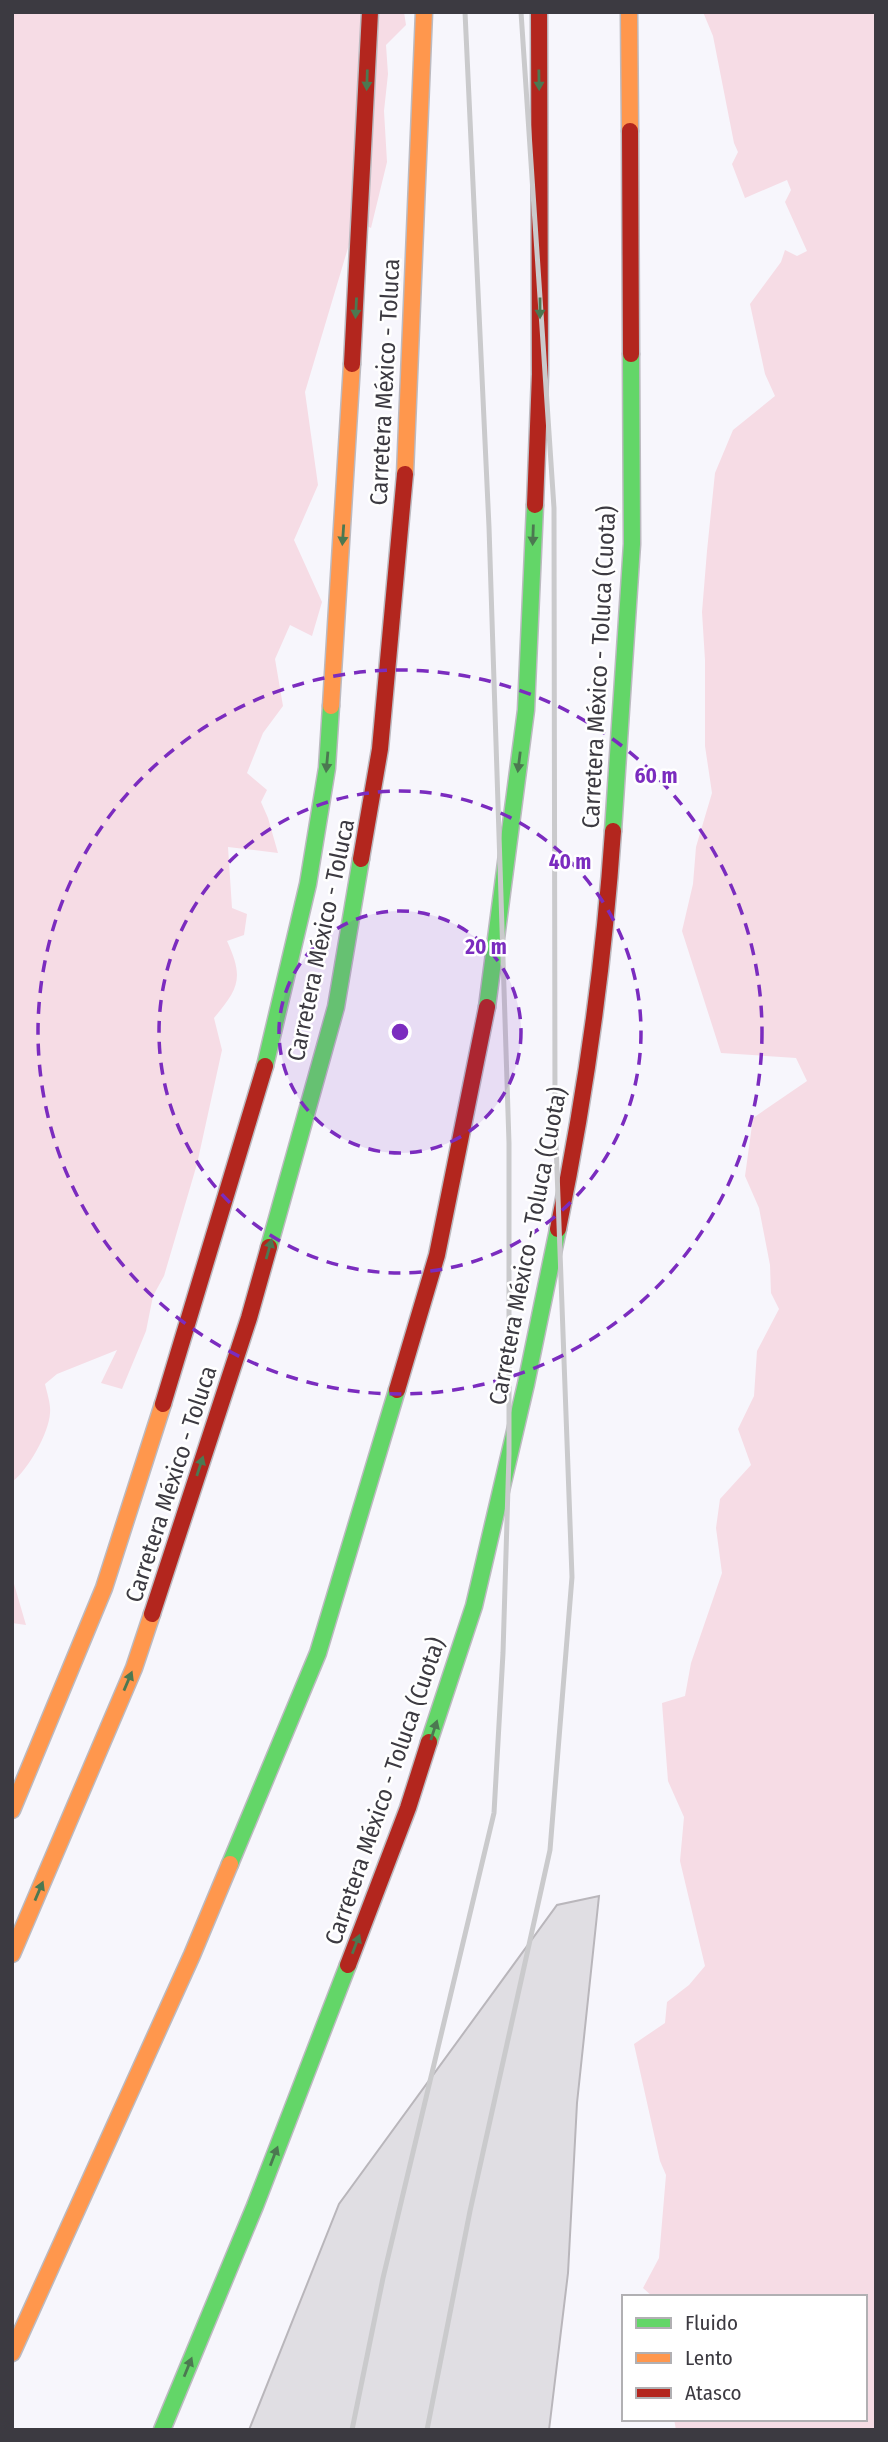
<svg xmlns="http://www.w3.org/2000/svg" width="888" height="2442" viewBox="0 0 888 2442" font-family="'Fira Sans Condensed',sans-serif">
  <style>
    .green { fill: #f6dce5 }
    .building { fill: #e0dee3; stroke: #b9b6bb; stroke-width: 2 }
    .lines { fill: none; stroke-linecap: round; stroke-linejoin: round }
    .fast-casing { stroke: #bcbac0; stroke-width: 19 }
    .slow-casing { stroke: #bcbac0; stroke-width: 19 }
    .jam-casing { stroke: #bcbac0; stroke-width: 19 }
    .fast { stroke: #63d668; stroke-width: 16 }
    .slow { stroke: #ff974d; stroke-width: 16 }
    .jam { stroke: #b3261e; stroke-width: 16 }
    .rail { stroke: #cacacc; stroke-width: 5 }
    .oneway { fill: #4c7851 }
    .ring { fill: none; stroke: #7b2cbf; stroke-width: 3.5; stroke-dasharray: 12 9 }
    .labels { text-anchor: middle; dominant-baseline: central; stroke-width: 5; stroke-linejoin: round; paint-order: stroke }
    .street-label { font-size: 24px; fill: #3c3a41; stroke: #fff }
    .centre { fill: #7b2cbf; stroke: #fff; stroke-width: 3.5 }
    .ring-label { font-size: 21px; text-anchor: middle; font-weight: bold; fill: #7b2cbf; stroke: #fff; stroke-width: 5; stroke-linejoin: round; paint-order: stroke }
  </style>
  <rect width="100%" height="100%" fill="#f7f6fc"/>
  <path class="green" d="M 12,12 L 404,12 L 406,25 L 386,45 L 388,74 L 384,111 L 387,162 L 371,228 L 356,221 L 305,392 L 318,485 L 294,540 L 322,602 L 312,636 L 290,625 L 275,659 L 283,706 L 263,733 L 247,773 L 267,790 L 261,802 L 268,818 L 278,853 L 228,847 L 232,908 L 247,914 L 244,935 L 227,941 C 244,978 239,988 214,1018 L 222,1050 L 197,1164 L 164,1276 L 153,1296 L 146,1331 L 122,1389 L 101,1383 L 117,1350 L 57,1374 L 45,1384 C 47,1393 51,1404 50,1413 C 49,1433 28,1470 12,1482 Z
    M 703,12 L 876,12 L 876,2430 L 676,2430 L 674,2419 L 865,2419 L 865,2297 L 653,2297 L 643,2288 L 659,2258 L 666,2175 L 660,2161 L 634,2044 L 665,2023 L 667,2002 L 689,1985 L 705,1966 L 680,1861 L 684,1817 L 668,1781 L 662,1703 L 685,1696 L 691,1663 L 722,1573 L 716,1528 L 720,1499 L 751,1465 L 738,1429 L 754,1396 L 757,1351 L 779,1309 L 771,1293 L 770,1265 L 759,1208 L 745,1176 L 753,1118 L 807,1081 L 796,1058 L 721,1053 L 682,931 L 693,884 L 696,847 L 712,793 L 705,746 L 705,660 L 702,612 L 707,551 L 715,473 L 733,430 L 775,396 L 765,374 L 750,304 L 781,262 L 785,250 L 797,256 L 807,251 L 785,202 L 791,190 L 787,180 L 745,198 L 732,164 L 738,152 L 734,143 L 713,36 Z
    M 12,1577 L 26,1625 L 12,1623 Z"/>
  <path class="building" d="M 599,1896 L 577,2103 L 568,2273 L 549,2430 L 249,2430 L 339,2204 L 557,1905 Z"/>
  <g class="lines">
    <g class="fast-casing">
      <path id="fast" d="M 613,831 L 632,544 L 631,354
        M 487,1007 L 526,710 L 535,505
        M 265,1066 L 308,884 L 327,768 L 331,706
        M 269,1247 L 336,1007 L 361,859
        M 429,1742 L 474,1606 L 526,1384 L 558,1229
        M 230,1864 L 318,1653 L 397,1390
        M 162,2430 L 255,2206 L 348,1965"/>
    </g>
    <g class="slow-casing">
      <path id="slow" d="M 629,12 L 630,131
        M 405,474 L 424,12
        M 331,706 L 352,364
        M 12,1810 L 104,1588 L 163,1404
        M 12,1954 L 134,1668 L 152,1614
        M 12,2353 L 192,1955 L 230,1864"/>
    </g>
    <g class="jam-casing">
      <path id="jam" d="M 630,131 L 631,354
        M 352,364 L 370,12
        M 535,505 L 540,374 L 539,12
        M 361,859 L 380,749 L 405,474
        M 558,1229 C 585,1098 604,964 613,831
        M 397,1390 L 437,1255 L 487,1007
        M 163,1404 L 265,1066
        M 152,1614 L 249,1318 L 269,1247
        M 348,1965 L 408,1808 L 429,1742"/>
    </g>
    <use href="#fast" class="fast"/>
    <use href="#slow" class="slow"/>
    <use href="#jam" class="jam"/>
    <path class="rail" d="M 352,2430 L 383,2278 L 494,1813 L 503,1653 L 509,1454 L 509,1143 L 489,527 L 465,12
      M 427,2430 L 470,2211 L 550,1850 L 572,1577 L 555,1116 L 554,508 L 521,12"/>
  </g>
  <defs><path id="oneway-solid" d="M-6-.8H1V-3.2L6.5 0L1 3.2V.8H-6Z" transform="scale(1.75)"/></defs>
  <g class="oneway">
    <use href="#oneway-solid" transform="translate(367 80) rotate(92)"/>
    <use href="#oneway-solid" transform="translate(539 80) rotate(89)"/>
    <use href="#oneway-solid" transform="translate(356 308) rotate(93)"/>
    <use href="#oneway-solid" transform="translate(540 308) rotate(90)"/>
    <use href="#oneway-solid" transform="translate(343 535) rotate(94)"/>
    <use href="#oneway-solid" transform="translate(533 535) rotate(92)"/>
    <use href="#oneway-solid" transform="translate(327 762) rotate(95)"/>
    <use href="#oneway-solid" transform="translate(519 762) rotate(97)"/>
    <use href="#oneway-solid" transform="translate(269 1249) rotate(-74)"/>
    <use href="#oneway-solid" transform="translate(200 1466) rotate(-72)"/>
    <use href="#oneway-solid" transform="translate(128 1681) rotate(-67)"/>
    <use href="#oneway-solid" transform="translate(434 1730) rotate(-72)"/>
    <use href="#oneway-solid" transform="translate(39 1891) rotate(-67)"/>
    <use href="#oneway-solid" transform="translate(356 1944) rotate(-69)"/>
    <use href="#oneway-solid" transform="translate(274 2156) rotate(-69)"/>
    <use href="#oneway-solid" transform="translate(188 2367) rotate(-68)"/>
  </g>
  <circle cx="400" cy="1032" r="121" fill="#7b2cbf" fill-opacity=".12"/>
  <g class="ring">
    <circle cx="400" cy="1032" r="121"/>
    <circle cx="400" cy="1032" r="241"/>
    <circle cx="400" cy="1032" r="362"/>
  </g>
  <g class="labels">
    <g class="street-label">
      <text transform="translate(385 382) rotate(-87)">Carretera México - Toluca</text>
      <text transform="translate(599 667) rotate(-87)">Carretera México - Toluca (Cuota)</text>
      <text transform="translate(321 940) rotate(-78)">Carretera México - Toluca</text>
      <text transform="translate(528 1246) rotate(-79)">Carretera México - Toluca (Cuota)</text>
      <text transform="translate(171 1484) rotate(-72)">Carretera México - Toluca</text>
      <text transform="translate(385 1791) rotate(-71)">Carretera México - Toluca (Cuota)</text>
    </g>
  </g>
  <circle cx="400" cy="1032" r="10" class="centre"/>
  <g class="ring-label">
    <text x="656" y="783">60 m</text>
    <text x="570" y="869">40 m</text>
    <text x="486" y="954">20 m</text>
  </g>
  <rect width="888" height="2442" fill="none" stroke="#3c3a41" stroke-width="28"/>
  <rect x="622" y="2295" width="245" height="126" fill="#ffffff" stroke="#b1b0b3" stroke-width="2"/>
  <rect x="636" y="2318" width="35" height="10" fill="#63d668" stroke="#b1b0b3" stroke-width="2"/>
  <text x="685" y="2330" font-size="21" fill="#3c3a41">Fluido</text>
  <rect x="636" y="2353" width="35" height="10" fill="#ff974d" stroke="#b1b0b3" stroke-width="2"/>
  <text x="685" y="2365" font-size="21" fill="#3c3a41">Lento</text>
  <rect x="636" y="2388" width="35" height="10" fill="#b3261e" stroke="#b1b0b3" stroke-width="2"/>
  <text x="685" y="2400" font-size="21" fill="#3c3a41">Atasco</text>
</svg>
